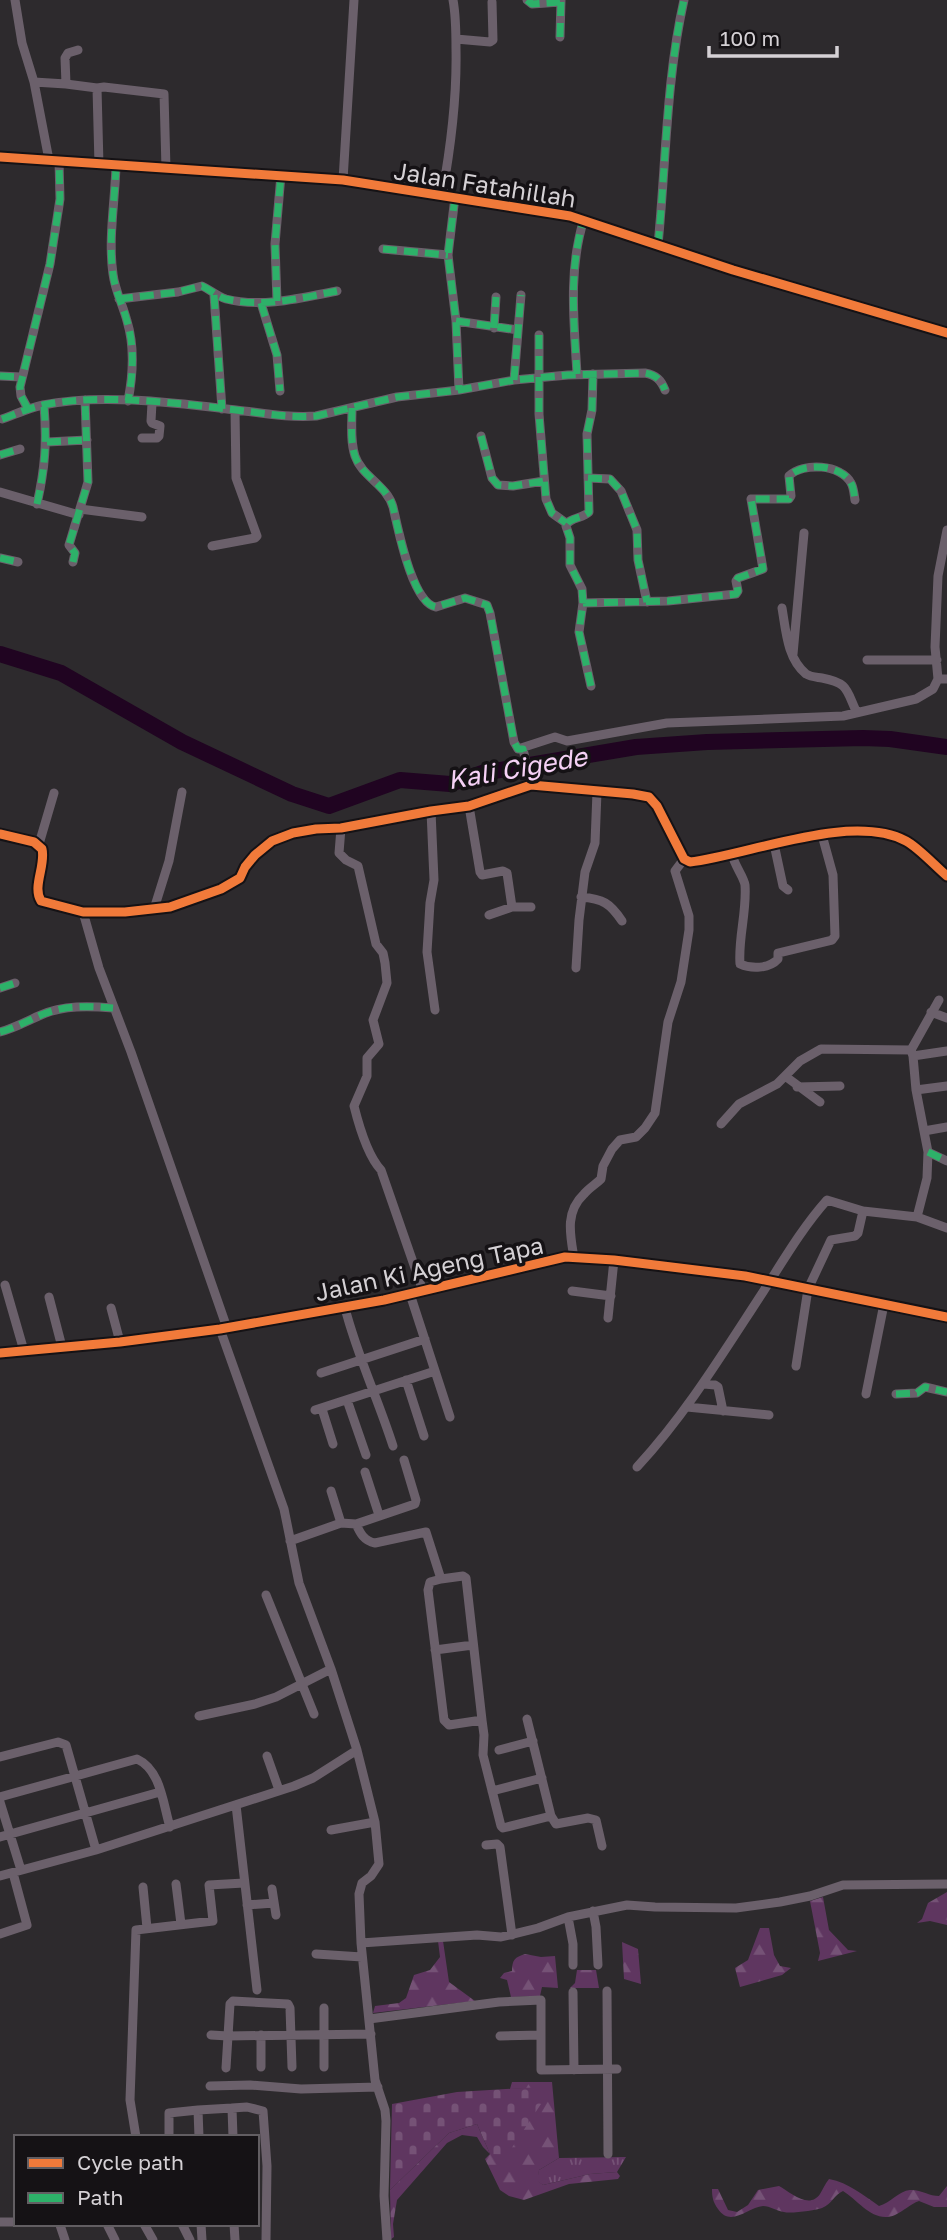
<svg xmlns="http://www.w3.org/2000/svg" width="947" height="2240" viewBox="0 0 947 2240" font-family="'Golos Text',sans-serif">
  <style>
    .grass { fill: url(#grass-tufts) }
    .forest { fill: url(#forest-firs) }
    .cemetery { fill: url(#cemetery-stones) }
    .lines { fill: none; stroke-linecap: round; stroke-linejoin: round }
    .river { stroke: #200421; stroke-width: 16 }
    .minor { stroke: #6b606b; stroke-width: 9 }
    .quiet { stroke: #2db169; stroke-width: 7; stroke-dasharray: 14 7; stroke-linecap: butt }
    .cycleway-casing { stroke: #151215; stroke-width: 13 }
    .cycleway { stroke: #f17a3a; stroke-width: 9 }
    .labels { text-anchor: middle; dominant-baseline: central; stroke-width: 7; stroke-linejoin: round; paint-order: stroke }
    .street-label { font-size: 24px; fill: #d5d1d5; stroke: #151215 }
    .water-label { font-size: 26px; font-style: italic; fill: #f6d1f6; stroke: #151215 }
  </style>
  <defs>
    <pattern id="grass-tufts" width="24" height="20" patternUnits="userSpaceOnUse" patternTransform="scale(1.75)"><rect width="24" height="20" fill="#5f3660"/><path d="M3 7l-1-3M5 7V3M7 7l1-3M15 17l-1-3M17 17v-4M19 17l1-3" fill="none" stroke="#755276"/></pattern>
    <pattern id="forest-firs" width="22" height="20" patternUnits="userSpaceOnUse" patternTransform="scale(1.75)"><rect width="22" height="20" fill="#5f3660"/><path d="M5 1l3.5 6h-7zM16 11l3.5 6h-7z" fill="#755276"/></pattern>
    <pattern id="cemetery-stones" width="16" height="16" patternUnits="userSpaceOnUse" patternTransform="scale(1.75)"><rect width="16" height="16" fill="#5f3660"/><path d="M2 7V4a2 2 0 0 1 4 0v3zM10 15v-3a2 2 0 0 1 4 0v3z" fill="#755276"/></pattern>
  </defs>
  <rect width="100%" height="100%" fill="#2d2a2d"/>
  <path class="grass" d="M 626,2157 L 617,2172 L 590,2174 L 543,2185 L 537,2181 L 539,2170 L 559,2158 Z"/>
  <path class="forest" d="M 947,1892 L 947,1925 L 930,1921 L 917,1923 L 922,1919 L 928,1903 Z
    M 823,1897 L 829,1930 L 848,1950 L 857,1951 L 818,1961 L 820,1953 L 810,1901 Z
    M 760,1928 L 769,1928 L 774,1955 L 780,1966 L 791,1968 L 782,1975 L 740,1987 L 735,1968 L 748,1960 Z
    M 438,1941 L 443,1941 L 449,1982 L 475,2001 L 373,2013 L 375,2006 L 399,2003 L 406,1998 L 414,1975 L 430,1970 L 440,1957 Z
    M 622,1942 L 638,1949 L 641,1984 L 624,1979 Z
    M 525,1954 L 541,1957 L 555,1956 L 558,1988 L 542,1987 L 540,1996 L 511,1997 L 507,1980 L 500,1978 L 504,1973 L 512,1971 C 512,1960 515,1957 525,1954 Z
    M 577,1970 L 596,1970 L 599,1988 L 570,1988 L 575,1983 Z
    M 512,2082 L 552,2082 L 559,2158 L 539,2170 L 538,2181 L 543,2185 L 590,2174 L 617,2172 L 620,2176 L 618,2179 L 569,2184 L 524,2200 L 509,2196 L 500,2190 L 485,2159 L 490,2154 L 483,2147 L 477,2137 L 462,2135 L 447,2143 L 397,2200 L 393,2224 L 394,2237 L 391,2239 L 390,2190 L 449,2133 L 477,2124 L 490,2154 L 540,2088 L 510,2089 Z
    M 829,2179 C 849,2183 863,2195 879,2206 C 890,2203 899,2191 910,2190 C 920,2189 929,2196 939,2196 L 947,2186 L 947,2207 L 934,2207 L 919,2201 C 910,2204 904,2211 895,2215 C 874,2224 859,2201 843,2191 C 834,2195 832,2204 822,2208 C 816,2210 791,2214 784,2212 C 777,2211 770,2206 763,2206 C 748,2207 731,2228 718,2209 C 713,2202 712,2197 712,2189 L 718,2189 L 728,2210 L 737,2212 L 748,2205 L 758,2190 L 779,2186 C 790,2192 809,2210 820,2194 C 823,2189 825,2184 829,2179 Z"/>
  <path class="cemetery" d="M 540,2087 L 543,2101 L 507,2155 L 490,2154 L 477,2124 L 449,2133 L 390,2190 L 392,2104 L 457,2092 Z"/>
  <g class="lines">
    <path class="river" d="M 0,654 L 61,673 L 182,742 L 292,794 L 329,806 L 400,780 L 450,784 L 482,773 L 636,747 L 707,742 L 863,738 L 890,739 L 947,747"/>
    <path class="minor" d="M 15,0 L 22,43 L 34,82 L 49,160
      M 527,0 L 532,4 L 560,2
      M 560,37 L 561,0
      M 456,39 L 490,42 L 493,40 L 492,2
      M 34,82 L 66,84 L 65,58 L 68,53 L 78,50
      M 66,84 L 97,88
      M 0,157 L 343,180 L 570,216 L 733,270 L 947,333
      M 99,165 L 97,88 L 104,87 L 164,94 L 166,169
      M 116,166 C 115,201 108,239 113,274 C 115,291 123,305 127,321 C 135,347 133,375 128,401
      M 343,180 L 354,0
      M 442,195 C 451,146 457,99 456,49 C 456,33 456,16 453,0
      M 455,197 L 448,255 L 456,321 L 459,390
      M 658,245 C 666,164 666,80 684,0
      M 383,249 L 448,255
      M 214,295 L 222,409
      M 119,299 L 178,292 L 202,286 C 211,290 216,296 226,299 C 262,308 301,298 337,291
      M 277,301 L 275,244 L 281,175
      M 261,303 L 277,355 L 280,391
      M 456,321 L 518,330
      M 494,328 L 496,297
      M 539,335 L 539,414 L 546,499 L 552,513 L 566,523
      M 577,374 C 574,322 568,270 584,219
      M 0,376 L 21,377
      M 514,380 L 521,295
      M 352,408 C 352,423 350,441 355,456 C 362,477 387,485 393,507 C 398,528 412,603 436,607 L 465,598 L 487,605 L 490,613 L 514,742 L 518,749 L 555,737 L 567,741 L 667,723 L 843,716 L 916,699 L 933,689 L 938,679
      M 28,409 L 21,396 L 20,387 L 50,264 L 60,199 L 59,161
      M 2,419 C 16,414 29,408 43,405 C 101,393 176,403 236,410 C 263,413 288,418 316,416 L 397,397 L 459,390 L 514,380 L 568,375 L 645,373 C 656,375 661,380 665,390
      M 481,436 L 492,478 L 498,485 L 513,486 L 544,481
      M 142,438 L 157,438 L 159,436 L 160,426 L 152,423 L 151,421 L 152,403
      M 47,442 L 87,440
      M 0,455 L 20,449
      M 588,478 L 610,479 L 621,491 L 637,530 L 638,560 L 647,602
      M 0,492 L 79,515
      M 37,504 C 45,468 47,443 44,405
      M 80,509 L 142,517
      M 947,530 L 938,576 L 935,647 L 938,679 L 947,679
      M 212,546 L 255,538 L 257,536 L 236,478 L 235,410
      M 0,558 L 18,562
      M 73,562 L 75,553 L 69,545 L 88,482 L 85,400
      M 583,603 L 668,601 L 736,594 L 738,591 L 736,581 L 738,578 L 763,569 L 751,499 L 789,499 L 791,496 L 789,476 C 803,462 841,464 851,483 C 854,488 854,495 855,500
      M 782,608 C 786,631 787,658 806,674 C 811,677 816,677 822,678 C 849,683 846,690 857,713
      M 793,654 L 804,533
      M 867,660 L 937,660
      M 591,686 L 579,632 L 583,603 L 582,589 L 570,565 L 570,538 L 566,526 C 569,517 582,519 589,512 L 587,434 L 592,410 L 593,374
      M 523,749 L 531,785
      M 469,806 L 480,872 L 482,875 L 503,871 L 507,873 L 512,907
      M 431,811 L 434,880 L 430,903 L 427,952 L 435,1010
      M 341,828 L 339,853 L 346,860 L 358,866 L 376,944 L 383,953 L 385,963 L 387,983 L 373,1020 L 379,1044 L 367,1058 L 367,1076 L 354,1106 C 359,1126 367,1155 381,1170 L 423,1291
      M 0,834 L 34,842 L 42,849 C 46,865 32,887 41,901 L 83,912 L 125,912 L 170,907 L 221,889 L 240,878 L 245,867 L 255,855 L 272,841 L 293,833 L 316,829 L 341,828 L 431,811 L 469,806 L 531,785 L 633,794 L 649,797 L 657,806 L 684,859 L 690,862 C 749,855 851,812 906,841 C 919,848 935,866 947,876
      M 39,844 L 54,793
      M 774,844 L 783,886 L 788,890
      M 732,854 C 734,865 744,877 745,885 C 747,912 738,938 740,964 C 751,969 769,969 778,959 L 778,953 L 832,940 L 835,936 L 833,875 L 822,835
      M 581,897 C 603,899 610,903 622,921
      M 154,909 L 169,861 L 182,792
      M 83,912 L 99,968 L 131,1052 L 227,1328
      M 489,915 L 512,907 L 531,907
      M 576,968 L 579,920 L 585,872 L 595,843 L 597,792
      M 0,988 L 15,983
      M 931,1012 L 947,1018
      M 0,1032 C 15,1028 27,1021 41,1015 C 63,1005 90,1006 113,1008
      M 911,1050 L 939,1000
      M 913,1056 L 947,1051
      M 785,1076 L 820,1102
      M 797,1087 L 840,1086
      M 916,1090 L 947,1086
      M 721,1124 L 739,1104 L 777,1084 L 800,1061 L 821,1049 L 911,1050 L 913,1056 L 916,1090 L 928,1152 L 927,1178 L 917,1217 L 947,1228
      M 924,1131 L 947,1127
      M 928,1152 L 947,1161
      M 574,1258 C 570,1234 565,1212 584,1194 C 589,1188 596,1184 601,1179 L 603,1166 L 612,1149 L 620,1140 L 636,1137 L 645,1128 L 655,1113 L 668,1022 L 681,982 L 689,930 L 689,916 L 675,871 L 684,859
      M 5,1285 L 24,1351
      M 572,1291 L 611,1296
      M 410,1294 L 450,1417
      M 49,1297 L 62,1347
      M 111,1308 L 120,1342
      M 345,1308 C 357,1355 378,1399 393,1446
      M 608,1318 L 614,1260
      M 220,1329 L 284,1509 L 299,1583 L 331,1669 L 357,1750 L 375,1822 L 379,1864 L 371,1876 L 362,1883 L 359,1894 L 361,1943 L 375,2080 L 385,2110 L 386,2121 L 384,2196 L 387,2240
      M 0,1353 L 120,1342 L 220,1329 L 384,1300 L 565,1257 L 614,1260 L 745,1276 L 947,1317
      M 796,1366 L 808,1289 L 831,1240 L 855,1236 L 858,1233 L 863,1211
      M 321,1373 L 425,1339
      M 406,1380 L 424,1436
      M 704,1384 L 715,1385 L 718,1387 L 723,1411
      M 866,1394 L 884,1304
      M 896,1394 L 917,1393 L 925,1387 L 947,1392
      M 347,1400 L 366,1455
      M 687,1407 L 769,1415
      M 322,1409 L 333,1444
      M 315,1410 L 435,1371
      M 637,1467 C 686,1414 723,1353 763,1292 C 783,1261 802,1228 827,1200 L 863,1211 L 917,1217
      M 365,1472 L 379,1515
      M 331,1491 L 341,1523
      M 356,1524 C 360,1533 364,1541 375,1543 L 426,1532 L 441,1579 L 463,1576 L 466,1578 L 482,1720
      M 290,1541 L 341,1523 L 356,1524 L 415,1504 L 416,1500 L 404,1460
      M 441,1579 L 430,1582 L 428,1590 L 444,1720 L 449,1725 L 482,1720 L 484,1735 L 483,1755 L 501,1826 L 503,1828 L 551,1816 L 527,1719
      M 266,1595 L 314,1714
      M 435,1650 L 473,1645
      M 199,1716 L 255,1704 L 276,1697 L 331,1669
      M 499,1750 L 533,1741
      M 267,1756 L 279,1790
      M 0,1757 L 58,1742 L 66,1745 L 96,1850
      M 492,1791 L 542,1778
      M 0,1797 L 137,1759 C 161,1770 163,1804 170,1827
      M 0,1802 L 21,1870
      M 236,1805 L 257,1990
      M 551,1816 L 556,1824 L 588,1818 L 596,1820 L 602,1846
      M 331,1830 L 375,1822
      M 0,1837 L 160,1792
      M 486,1845 L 497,1844 L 500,1847 L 512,1935
      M 0,1876 L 96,1850 L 294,1786 L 313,1778 L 357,1750
      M 176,1884 L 181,1924
      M 143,1887 L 147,1928
      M 272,1889 L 276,1915
      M 247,1905 L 274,1903
      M 593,1911 L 596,1927 L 598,1965
      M 568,1917 L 573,1944 L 573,1965
      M 0,1934 L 27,1925 L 13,1873
      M 361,1943 L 477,1935 L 501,1937 L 538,1928 L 568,1917 L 627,1905 L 655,1907 L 736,1908 L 780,1902 L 810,1896 L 843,1885 L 947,1884
      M 316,1954 L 362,1957
      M 607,1991 L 608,2154
      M 573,1992 L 574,2070
      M 369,2019 L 499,2002 L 541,2000 L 541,2070 L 617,2069
      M 211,2035 L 228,2036 L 371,2034
      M 261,2035 L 261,2067
      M 500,2036 L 541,2035
      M 324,2067 L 324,2008
      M 226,2068 L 230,2004 L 233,2001 L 288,2004 L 290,2008 L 292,2067
      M 210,2086 L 250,2085 L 301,2089 L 378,2087
      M 136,2137 L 130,2100 L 136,1930 L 213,1921 L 209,1885 L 244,1883
      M 169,2137 L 169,2113 L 198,2110
      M 199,2137 L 198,2110 L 232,2108
      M 233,2137 L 232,2108 L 247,2107 L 263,2111 L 267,2166 L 266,2240
      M 0,2222 L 16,2222
      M 107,2224 L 115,2240
      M 144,2224 L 153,2240
      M 182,2224 L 190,2240
      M 201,2224 L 202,2240
      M 234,2224 L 235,2240
      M 60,2225 L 65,2240"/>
    <path class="quiet" d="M 527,0 L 532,4 L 560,2
      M 560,37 L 561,0
      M 116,166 C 115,201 108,239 113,274 C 115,291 123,305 127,321 C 135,347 133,375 128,401
      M 455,197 L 448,255 L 456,321 L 459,390
      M 658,245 C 666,164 666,80 684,0
      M 383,249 L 448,255
      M 214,295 L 222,409
      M 119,299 L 178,292 L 202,286 C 211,290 216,296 226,299 C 262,308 301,298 337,291
      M 277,301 L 275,244 L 281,175
      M 261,303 L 277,355 L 280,391
      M 456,321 L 518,330
      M 494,328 L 496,297
      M 539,335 L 539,414 L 546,499 L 552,513 L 566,523
      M 577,374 C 574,322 568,270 584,219
      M 0,376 L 21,377
      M 514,380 L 521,295
      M 352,408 C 352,423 350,441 355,456 C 362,477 387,485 393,507 C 398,528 412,603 436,607 L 465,598 L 487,605 L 490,613 L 514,742 L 518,749 L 523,749 L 531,785
      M 28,409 L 21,396 L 20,387 L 50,264 L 60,199 L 59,161
      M 2,419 C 16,414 29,408 43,405 C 101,393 176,403 236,410 C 263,413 288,418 316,416 L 397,397 L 459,390 L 514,380 L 568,375 L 645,373 C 656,375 661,380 665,390
      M 481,436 L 492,478 L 498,485 L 513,486 L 544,481
      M 47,442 L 87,440
      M 0,455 L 20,449
      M 588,478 L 610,479 L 621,491 L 637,530 L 638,560 L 647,602
      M 37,504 C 45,468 47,443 44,405
      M 0,558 L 18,562
      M 73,562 L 75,553 L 69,545 L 88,482 L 85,400
      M 583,603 L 668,601 L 736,594 L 738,591 L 736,581 L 738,578 L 763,569 L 751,499 L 789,499 L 791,496 L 789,476 C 803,462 841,464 851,483 C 854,488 854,495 855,500
      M 591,686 L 579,632 L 583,603 L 582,589 L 570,565 L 570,538 L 566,526 C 569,517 582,519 589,512 L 587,434 L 592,410 L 593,374
      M 0,988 L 15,983
      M 0,1032 C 15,1028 27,1021 41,1015 C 63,1005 90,1006 113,1008
      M 928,1152 L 947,1161
      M 896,1394 L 917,1393 L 925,1387 L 947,1392"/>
    <g class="cycleway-casing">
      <path id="cycleway" d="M 0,157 L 343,180 L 570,216 L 733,270 L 947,333
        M 0,834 L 34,842 L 42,849 C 46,865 32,887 41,901 L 83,912 L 125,912 L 170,907 L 221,889 L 240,878 L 245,867 L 255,855 L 272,841 L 293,833 L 316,829 L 341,828 L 431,811 L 469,806 L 531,785 L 633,794 L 649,797 L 657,806 L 684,859 L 690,862 C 749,855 851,812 906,841 C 919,848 935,866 947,876
        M 0,1353 L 120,1342 L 220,1329 L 384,1300 L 565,1257 L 614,1260 L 745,1276 L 947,1317"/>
    </g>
    <use href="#cycleway" class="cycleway"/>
  </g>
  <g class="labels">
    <g class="street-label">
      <text transform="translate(485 184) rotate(9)">Jalan Fatahillah</text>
      <text transform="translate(429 1268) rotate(-12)">Jalan Ki Ageng Tapa</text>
    </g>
    <g class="water-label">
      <text transform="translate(517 768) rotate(-10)">Kali Cigede</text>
    </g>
  </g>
  <rect x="14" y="2135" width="245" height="91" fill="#151215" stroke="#625e62" stroke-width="2"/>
  <rect x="28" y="2158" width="35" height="10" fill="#f17a3a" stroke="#625e62" stroke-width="2"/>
  <text x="77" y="2170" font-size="21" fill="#d5d1d5">Cycle path</text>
  <rect x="28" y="2193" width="35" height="10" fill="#2db169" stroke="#625e62" stroke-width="2"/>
  <text x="77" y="2205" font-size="21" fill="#d5d1d5">Path</text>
  <path d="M709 46v10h128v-10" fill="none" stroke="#d5d1d5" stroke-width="3.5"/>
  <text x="720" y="46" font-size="21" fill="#d5d1d5" stroke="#151215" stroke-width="5" paint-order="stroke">100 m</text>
</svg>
